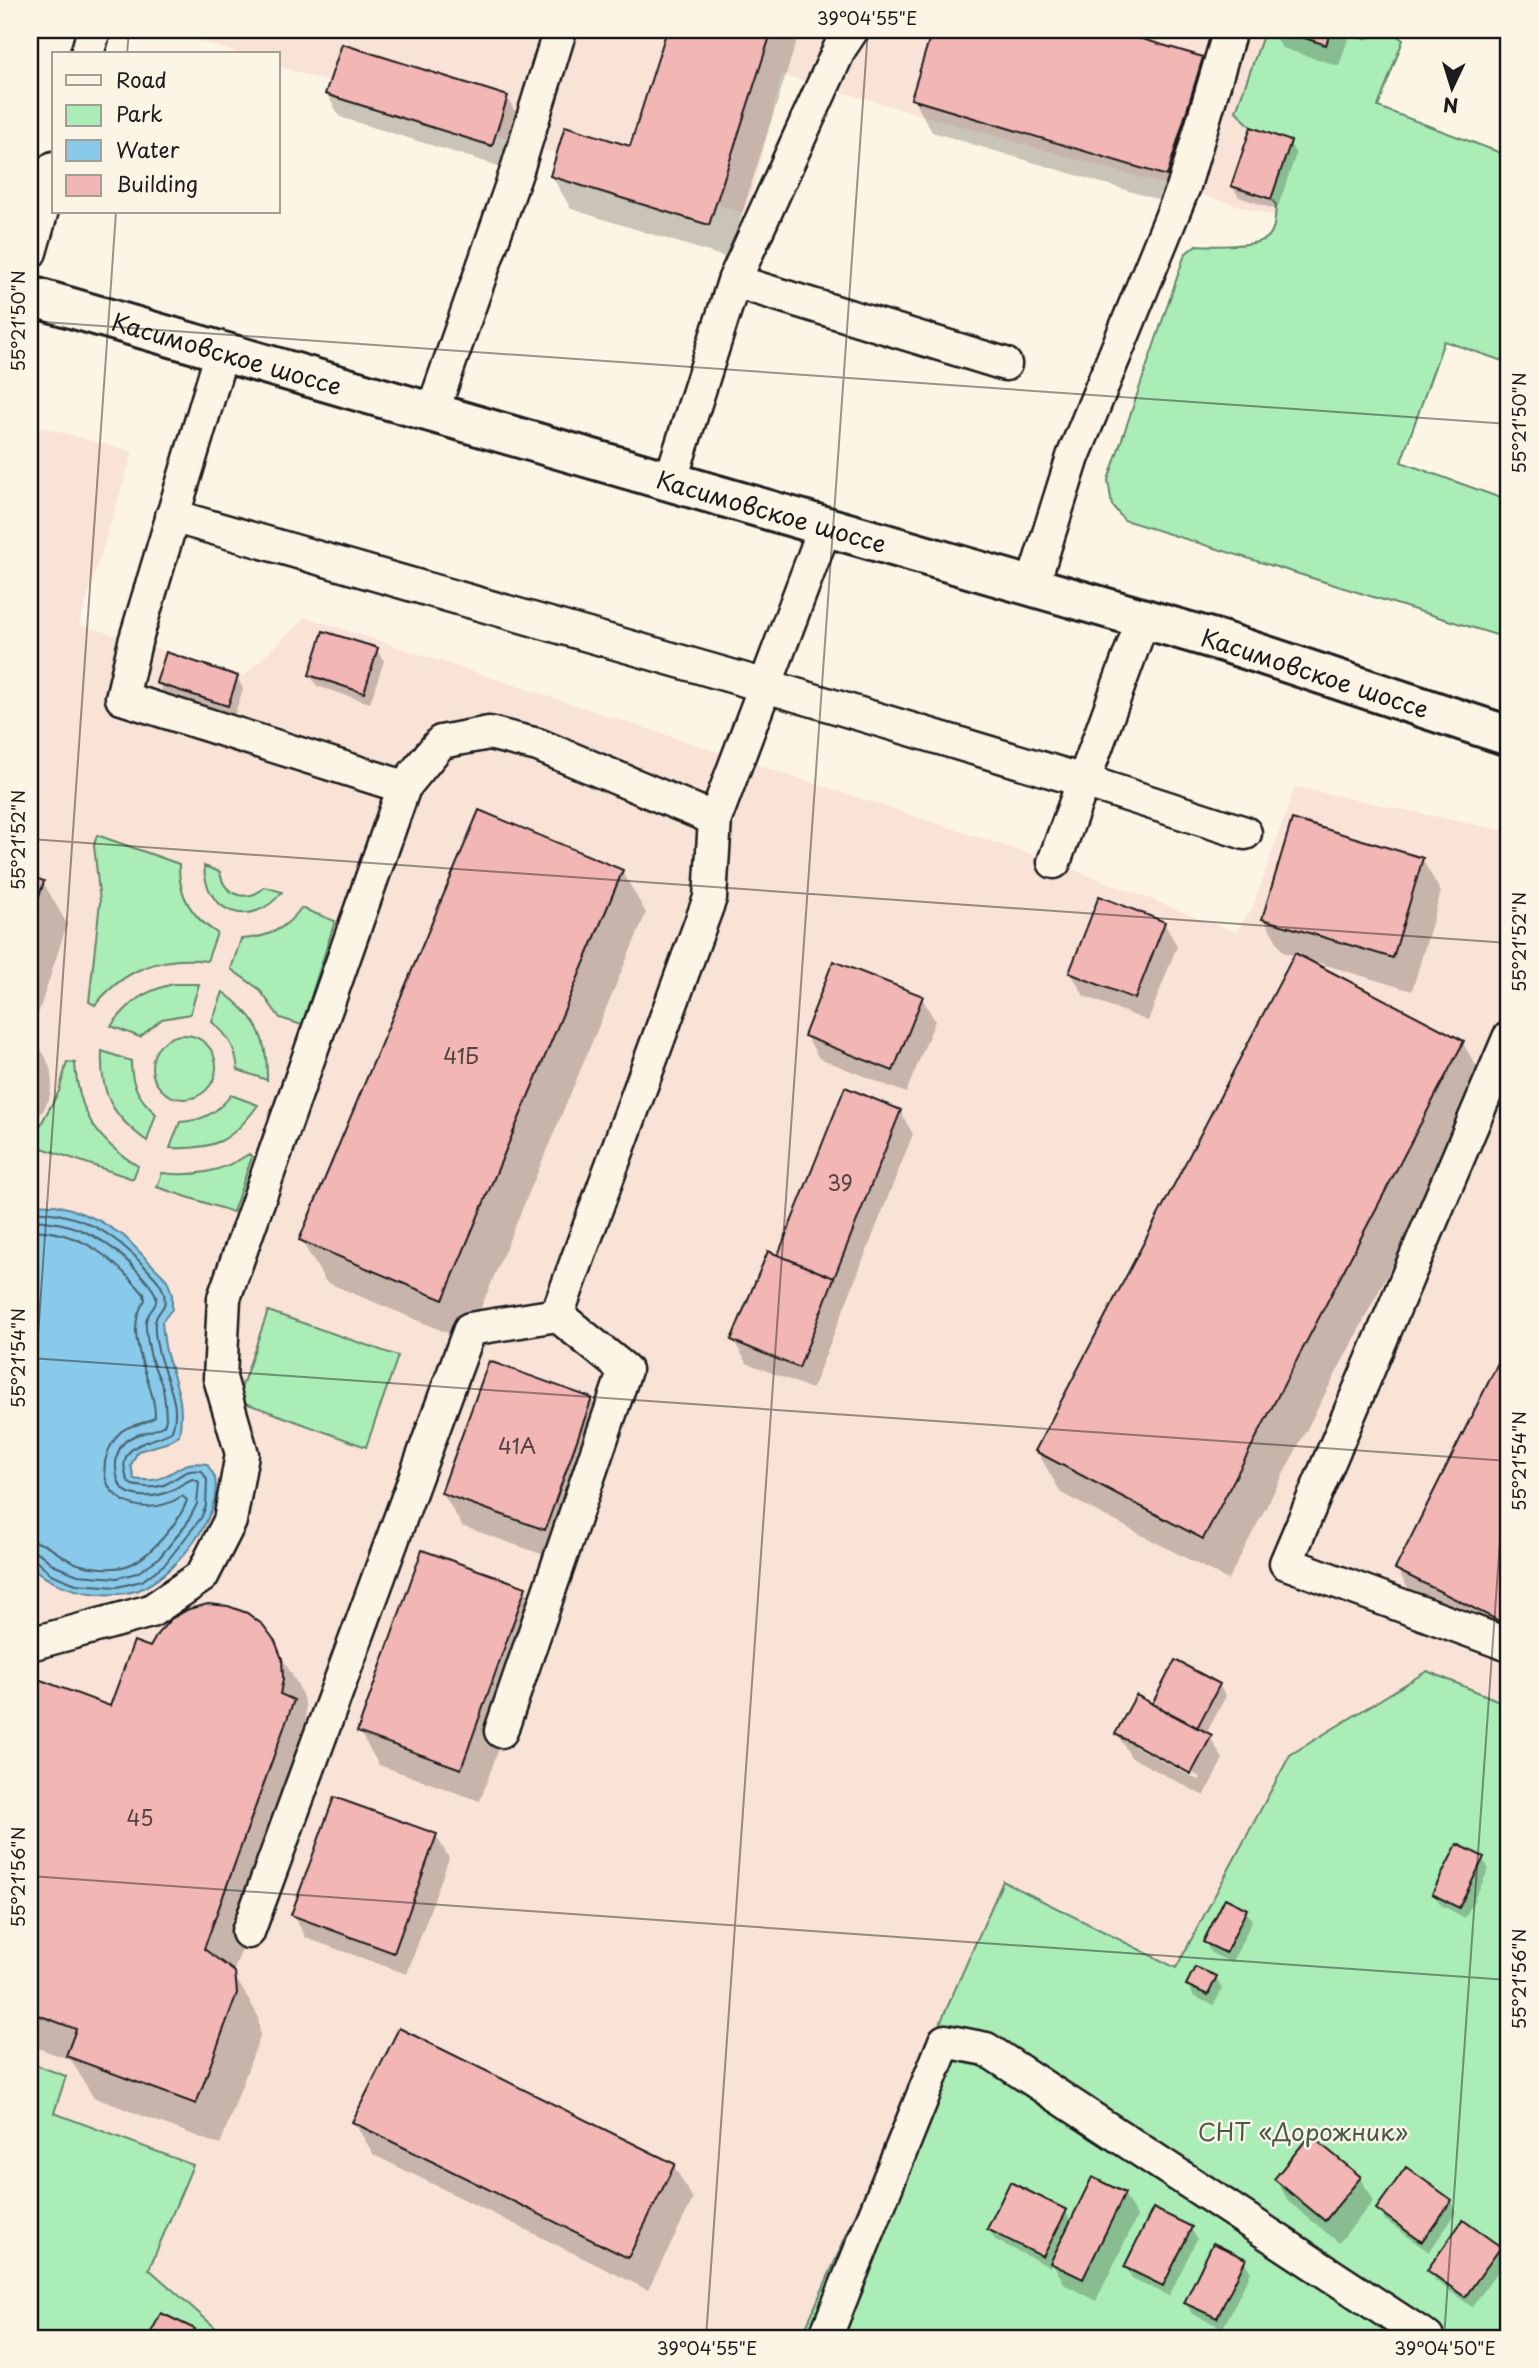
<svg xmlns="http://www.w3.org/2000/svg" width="1539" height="2368" viewBox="0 0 1539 2368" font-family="'Playpen Sans',sans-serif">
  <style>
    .built { fill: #f9e2d6 }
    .green { fill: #aaedb7; stroke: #63846a; stroke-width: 2 }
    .water { fill: #89c9e9; stroke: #5d8497; stroke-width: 2 }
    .shadow { fill: #0003; fill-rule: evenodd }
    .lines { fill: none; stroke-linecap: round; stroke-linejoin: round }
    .shore { stroke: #48616e; stroke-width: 2 }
    .building { fill: #f2b6b4; stroke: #1c1c1c; stroke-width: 2 }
    .service-casing { stroke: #1c1c1c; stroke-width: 37 }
    .secondary-casing { stroke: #1c1c1c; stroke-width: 44 }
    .service { stroke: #fcf5e5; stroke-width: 32 }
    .secondary { stroke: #fcf5e5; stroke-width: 38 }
    .ticks { fill: none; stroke: #1c1c1c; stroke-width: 2; stroke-opacity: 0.45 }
    .labels { text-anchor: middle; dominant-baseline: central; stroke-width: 5; stroke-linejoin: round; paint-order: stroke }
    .number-label { font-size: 21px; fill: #524242 }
    .street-label { font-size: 24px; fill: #1c1c1c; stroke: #fcf5e5 }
    .park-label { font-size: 24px; fill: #475b4a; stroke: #fcf5e5 }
    .neatline { fill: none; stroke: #1c1c1c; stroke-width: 2.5 }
    .ticks-label { font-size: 18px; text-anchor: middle; fill: #1c1c1c }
  </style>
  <rect width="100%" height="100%" fill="#fcf5e5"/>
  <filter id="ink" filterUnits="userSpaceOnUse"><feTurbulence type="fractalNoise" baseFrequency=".0143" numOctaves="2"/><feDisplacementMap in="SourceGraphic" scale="14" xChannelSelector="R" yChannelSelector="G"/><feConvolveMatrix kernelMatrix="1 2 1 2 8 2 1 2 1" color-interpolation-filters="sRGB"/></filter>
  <g filter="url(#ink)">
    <path class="built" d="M 175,30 L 1339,30 L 1275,216 L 782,75 L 747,214 L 278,66 L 278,54 L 241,54 L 174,33 Z
      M 30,424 L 133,452 L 79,624 L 244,676 L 306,617 L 1054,862 L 1235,932 L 1252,910 L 1295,787 L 1509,832 L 1509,1705 L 1426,1671 L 1290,1755 L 1176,1968 L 1003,1882 L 801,2338 L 227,2338 L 149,2269 L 193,2165 L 53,2113 L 66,2076 L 30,2063 Z"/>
    <path class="green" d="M 1265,30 L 1280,30 L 1326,44 L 1331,30 C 1341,32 1351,38 1363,38 C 1384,39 1377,19 1403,40 L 1378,107 L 1509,156 L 1509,363 L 1444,341 L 1401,462 L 1509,501 L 1509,639 L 1124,520 L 1112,505 L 1108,480 L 1185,254 L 1196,245 C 1210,246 1259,247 1268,237 C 1276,229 1275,215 1276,205 L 1271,199 L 1290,141 L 1251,127 L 1236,111 Z
      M 97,835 L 179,864 C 178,895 191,917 217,933 L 207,961 C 161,955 125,969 95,1005 L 89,1002 L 100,902 L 94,845 Z
      M 204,866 L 220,872 C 224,896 247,903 265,887 L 282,892 C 252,930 205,914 204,866 Z
      M 301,908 L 335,921 L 302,1025 L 280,1018 L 259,989 L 231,969 L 241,939 C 267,938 286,929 301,908 Z
      M 173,984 L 199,984 L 190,1014 L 162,1019 L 140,1037 L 111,1026 C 131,1001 142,992 173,984 Z
      M 223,992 C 257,1017 268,1038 267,1080 L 238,1070 C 236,1049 229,1036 212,1022 Z
      M152 1067a32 32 0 1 1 64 0a32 32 0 1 1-64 0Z
      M 102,1051 L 131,1061 C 131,1084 138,1098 156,1114 L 147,1141 C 112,1116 100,1094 102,1051 Z
      M 67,1062 L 75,1063 C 78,1112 97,1141 138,1166 L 133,1179 L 30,1144 L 59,1091 Z
      M 231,1095 L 258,1105 C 232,1141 215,1150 170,1148 L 180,1122 C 202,1121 217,1113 231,1095 Z
      M 249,1154 L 252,1157 L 233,1212 L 157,1187 L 162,1173 C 195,1177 221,1172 249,1154 Z
      M 268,1311 L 398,1356 L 366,1447 L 237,1400 Z
      M 1427,1671 L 1509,1705 L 1509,2338 L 801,2338 L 1003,1881 L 1176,1968 L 1290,1755 Z
      M 30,2063 L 66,2076 L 54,2113 L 193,2165 L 149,2269 L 227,2338 L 30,2338 Z"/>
    <path class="water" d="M 30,1204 L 55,1205 L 71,1209 L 98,1220 L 124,1236 L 167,1280 L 172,1294 L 172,1309 L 162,1322 C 163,1333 164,1345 167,1355 C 176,1386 185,1401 179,1435 L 166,1443 L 138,1451 L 131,1465 L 134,1479 C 144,1480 154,1482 163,1477 C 183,1468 181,1461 207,1464 C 209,1468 214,1474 215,1478 C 222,1517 177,1570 145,1587 C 115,1603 49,1592 30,1563 Z"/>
    <path class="shadow" d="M 669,30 L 800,30 L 728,258 L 571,209 L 552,176 L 632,148 Z
      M 934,30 L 1106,30 L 1202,59 L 1221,92 L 1186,208 L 932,132 L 913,98 Z
      M 1271,30 L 1351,30 L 1339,66 L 1282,48 Z
      M 327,94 L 507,97 L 520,120 L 505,168 L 340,117 Z
      M 1289,142 L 1296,154 L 1277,210 L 1239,197 L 1232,186 Z
      M 377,650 L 384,661 L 370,703 L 317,686 L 310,675 Z
      M 237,677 L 243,689 L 234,716 L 164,694 L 158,683 Z
      M 1422,859 L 1441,892 L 1412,991 L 1306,959 L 1462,1042 L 1487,1084 L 1228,1580 L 1061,1493 L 1037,1451 L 1296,956 L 1283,952 L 1264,919 Z
      M 622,871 L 646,913 L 467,1341 L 326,1282 L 301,1240 Z
      M 30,878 L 43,882 L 67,924 L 32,1033 L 46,1058 L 51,1071 L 52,1084 L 49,1099 L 43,1111 L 30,1121 Z
      M 1164,923 L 1177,946 L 1148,1021 L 1084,996 L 1071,973 Z
      M 922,998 L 935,1021 L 906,1093 L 819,1058 L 806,1036 Z
      M 846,1089 L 900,1111 L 913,1134 L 812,1389 L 747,1363 L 733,1340 L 779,1257 Z
      M 1509,1345 L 1509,1655 L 1421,1611 L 1397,1569 Z
      M 591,1399 L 610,1433 L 564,1562 L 462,1526 L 443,1493 Z
      M 525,1589 L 544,1622 L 480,1801 L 379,1765 L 359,1731 Z
      M 273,1642 L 298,1685 L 305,1703 L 306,1724 L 317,1743 L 233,1973 L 258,2016 L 260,2036 L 220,2145 L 93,2097 L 71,2060 L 35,2047 L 30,2037 L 30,1678 L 112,1708 L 150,1649 Z
      M 1219,1685 L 1226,1696 L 1206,1734 L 1210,1737 L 1223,1759 L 1204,1796 L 1131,1757 L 1117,1734 L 1152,1706 ZM 1134,1742 L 1200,1777 L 1198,1780 L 1134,1746 Z
      M 436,1836 L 449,1858 L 407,1974 L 306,1938 L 293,1915 Z
      M 1482,1858 L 1489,1869 L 1465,1918 L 1441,1905 L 1434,1894 Z
      M 1246,1910 L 1252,1921 L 1232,1963 L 1211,1953 L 1205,1942 Z
      M 1216,1978 L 1222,1989 L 1214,2005 L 1194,1997 L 1188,1985 Z
      M 354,2122 L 674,2166 L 693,2199 L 648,2290 L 374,2155 Z
      M 1360,2178 L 1373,2201 L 1339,2243 L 1289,2202 L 1276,2179 Z
      M 1124,2194 L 1137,2217 L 1096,2301 L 1065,2285 L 1052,2262 L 1050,2267 L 995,2240 L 989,2229 L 1065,2211 L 1072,2222 Z
      M 1451,2201 L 1457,2212 L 1429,2252 L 1385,2220 L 1378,2209 Z
      M 1191,2228 L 1197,2239 L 1169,2296 L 1132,2278 L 1126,2267 Z
      M 1500,2249 L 1506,2260 L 1472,2307 L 1436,2281 L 1429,2270 Z
      M 1244,2261 L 1251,2272 L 1223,2328 L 1192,2314 L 1186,2303 Z
      M 161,2316 L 193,2330 L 198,2338 L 150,2338 Z"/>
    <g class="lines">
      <path class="shore" d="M 30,1211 C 79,1213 113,1231 146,1268 C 153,1276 162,1283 164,1294 C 168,1310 156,1310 155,1323 C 154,1332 157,1346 159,1354 C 165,1379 183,1406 171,1432 C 154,1442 119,1443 125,1471 C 126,1478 127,1481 132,1485 C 143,1487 155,1489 166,1484 C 180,1477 185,1468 202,1471 L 207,1480 L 206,1506 L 201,1518 L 165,1564 L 142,1581 L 117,1587 L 76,1584 L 51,1574 L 36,1561 L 30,1560
        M 30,1220 C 76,1221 110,1240 141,1275 C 147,1282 154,1288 156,1297 C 158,1307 147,1312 146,1321 C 145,1331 148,1343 150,1353 C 152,1365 159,1376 163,1388 C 165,1399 166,1410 166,1420 L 164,1425 C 154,1432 143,1432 132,1437 C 113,1446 113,1471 121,1487 C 132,1499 153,1498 168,1492 C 177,1489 183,1482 193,1479 L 199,1482 L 197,1504 L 186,1525 L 159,1558 L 137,1573 L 117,1578 L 78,1575 L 55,1566 L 39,1553 L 30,1552
        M 30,1230 C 81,1231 112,1257 144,1294 L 145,1300 C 120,1336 155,1378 155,1417 C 144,1426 126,1423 117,1436 C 79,1487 135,1527 182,1496 L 187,1500 C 181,1520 148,1560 126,1566 C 113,1570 91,1568 78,1564 C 60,1558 48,1542 30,1541"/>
    </g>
    <path class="building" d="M 667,30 L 772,30 L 709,225 L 550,176 L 565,126 L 630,146 Z
      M 932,30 L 1112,30 L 1203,57 L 1167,176 L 911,99 Z
      M 1280,30 L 1331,30 L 1326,45 Z
      M 342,44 L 508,96 L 492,146 L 325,94 Z
      M 1251,127 L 1291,141 L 1271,199 L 1231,186 Z
      M 323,631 L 378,648 L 364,693 L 309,675 Z
      M 166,652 L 238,676 L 228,706 L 156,683 Z
      M 479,810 L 623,870 L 443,1300 L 299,1240 Z
      M 1292,819 L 1423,858 L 1393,958 L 1262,919 Z
      M 30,876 L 44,881 L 30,924 Z
      M 1099,896 L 1165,922 L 1135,999 L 1069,973 Z
      M 1295,953 L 1464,1041 L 1203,1539 L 1035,1451 Z
      M 833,961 L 923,996 L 893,1071 L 804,1036 Z
      M 845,1087 L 901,1110 L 834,1278 L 778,1255 Z
      M 768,1251 L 834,1278 L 799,1368 L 731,1340 Z
      M 1509,1341 L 1509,1626 L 1395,1569 Z
      M 489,1361 L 592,1398 L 545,1530 L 441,1493 Z
      M 422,1550 L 526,1587 L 461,1769 L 357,1732 Z
      M 208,1604 L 228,1606 L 247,1613 L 263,1625 L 275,1641 L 282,1659 L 283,1679 L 280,1694 L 294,1700 L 204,1949 L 235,1972 L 237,1993 L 196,2104 L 66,2056 L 76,2029 L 30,2012 L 30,1676 L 110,1706 L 134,1641 L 150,1647 L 158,1633 L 171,1619 L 189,1609 Z
      M 1175,1660 L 1220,1684 L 1197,1728 L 1152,1704 Z
      M 1136,1695 L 1212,1735 L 1191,1774 L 1115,1734 Z
      M 334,1797 L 437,1834 L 394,1953 L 291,1915 Z
      M 1457,1844 L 1484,1857 L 1459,1908 L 1432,1894 Z
      M 1225,1898 L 1247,1909 L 1226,1953 L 1203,1942 Z
      M 1195,1967 L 1217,1976 L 1208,1995 L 1186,1985 Z
      M 399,2028 L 675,2164 L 628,2258 L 352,2122 Z
      M 1310,2135 L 1361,2177 L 1325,2221 L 1274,2179 Z
      M 1406,2167 L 1452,2200 L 1422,2242 L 1376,2209 Z
      M 1092,2177 L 1125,2193 L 1083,2279 L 1050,2263 Z
      M 1010,2182 L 1067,2210 L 1043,2257 L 987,2229 Z
      M 1153,2208 L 1192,2227 L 1163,2286 L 1124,2267 Z
      M 1463,2220 L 1501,2247 L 1465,2297 L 1427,2270 Z
      M 1213,2243 L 1246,2259 L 1217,2318 L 1184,2303 Z
      M 161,2313 L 195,2329 L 190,2338 L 148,2338 Z"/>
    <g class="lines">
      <g class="service-casing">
        <path id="service" d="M 87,54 L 94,30
          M 30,252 L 54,168
          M 734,281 L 1005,364
          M 222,352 L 135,642 L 122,698 L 404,787 L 441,742 L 489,733 L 538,745 L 715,819 L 825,527
          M 432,413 L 517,170 L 560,30
          M 670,482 L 734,281 L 840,48 L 852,30
          M 172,516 L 766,686 L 1084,781 L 1245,833
          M 1032,587 L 1073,457 L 1184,186 L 1230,30
          M 1054,862 L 1143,619
          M 1509,1038 L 1286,1563 L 1509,1645
          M 30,1644 L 151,1611 L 202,1576 L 230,1521 L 242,1454 L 220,1378 L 224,1298 L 404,787
          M 501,1731 L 625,1370 L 557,1315 L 710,898 L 715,819
          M 248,1932 L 470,1329 L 557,1315
          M 825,2338 L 945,2041 L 986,2049 L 1427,2338"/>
      </g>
      <g class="secondary-casing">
        <g id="secondary">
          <path id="s1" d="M 30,296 L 1224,642 L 1509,736"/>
        </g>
      </g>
      <use href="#service" class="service"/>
      <use href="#secondary" class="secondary"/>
    </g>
  </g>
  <path class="ticks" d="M 127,54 L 129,30M 30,321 L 1509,424M 30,839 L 1509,943M 30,1358 L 1509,1461M 30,1451 L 116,212M 30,1876 L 1509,1980M 706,2338 L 868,30M 1444,2338 L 1509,1412"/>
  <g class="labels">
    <g class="number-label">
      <text x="461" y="1055">41Б</text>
      <text x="840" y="1182">39</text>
      <text x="517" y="1445">41А</text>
      <text x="140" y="1817">45</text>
    </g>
    <g class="street-label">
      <text stroke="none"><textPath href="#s1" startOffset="205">Касимовское шоссе</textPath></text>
      <text stroke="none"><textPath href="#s1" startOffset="772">Касимовское шоссе</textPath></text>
      <text stroke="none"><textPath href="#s1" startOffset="1339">Касимовское шоссе</textPath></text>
    </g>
    <g class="park-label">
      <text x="1303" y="2131">СНТ «Дорожник»</text>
    </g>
  </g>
  <rect width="1539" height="2368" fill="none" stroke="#fcf5e5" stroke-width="77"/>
  <rect x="52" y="52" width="228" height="161" fill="#fcf5e5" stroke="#a29e95" stroke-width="2"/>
  <rect x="66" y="75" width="35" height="10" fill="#fcf5e5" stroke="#a29e95" stroke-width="2"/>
  <text x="116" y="88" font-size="21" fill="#1c1c1c">Road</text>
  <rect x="66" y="105" width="35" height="21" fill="#aaedb7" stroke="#a29e95" stroke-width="2"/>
  <text x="116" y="122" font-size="21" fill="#1c1c1c">Park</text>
  <rect x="66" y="140" width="35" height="21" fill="#89c9e9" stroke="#a29e95" stroke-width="2"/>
  <text x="116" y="158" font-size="21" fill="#1c1c1c">Water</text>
  <rect x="66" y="175" width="35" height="21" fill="#f2b6b4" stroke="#a29e95" stroke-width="2"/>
  <text x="116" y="192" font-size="21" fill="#1c1c1c">Building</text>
  <g transform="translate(1452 88) rotate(184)" stroke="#fcf5e5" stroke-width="5" paint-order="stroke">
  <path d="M0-5L12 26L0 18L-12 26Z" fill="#1c1c1c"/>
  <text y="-10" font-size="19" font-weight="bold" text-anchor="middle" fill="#1c1c1c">N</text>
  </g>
  <rect x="38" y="38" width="1462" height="2292" class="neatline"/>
  <g class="ticks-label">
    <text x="867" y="25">39°04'55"E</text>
    <text transform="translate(19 321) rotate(-90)" y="6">55°21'50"N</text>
    <text transform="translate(1520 423) rotate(-90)" y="6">55°21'50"N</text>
    <text transform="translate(19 840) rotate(-90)" y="6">55°21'52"N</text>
    <text transform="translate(1520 942) rotate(-90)" y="6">55°21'52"N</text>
    <text transform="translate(19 1358) rotate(-90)" y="6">55°21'54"N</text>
    <text transform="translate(1520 1461) rotate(-90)" y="6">55°21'54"N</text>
    <text transform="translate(19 1877) rotate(-90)" y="6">55°21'56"N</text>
    <text transform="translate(1520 1979) rotate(-90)" y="6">55°21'56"N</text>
    <text x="707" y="2355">39°04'55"E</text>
    <text x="1445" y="2355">39°04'50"E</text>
  </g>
</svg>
